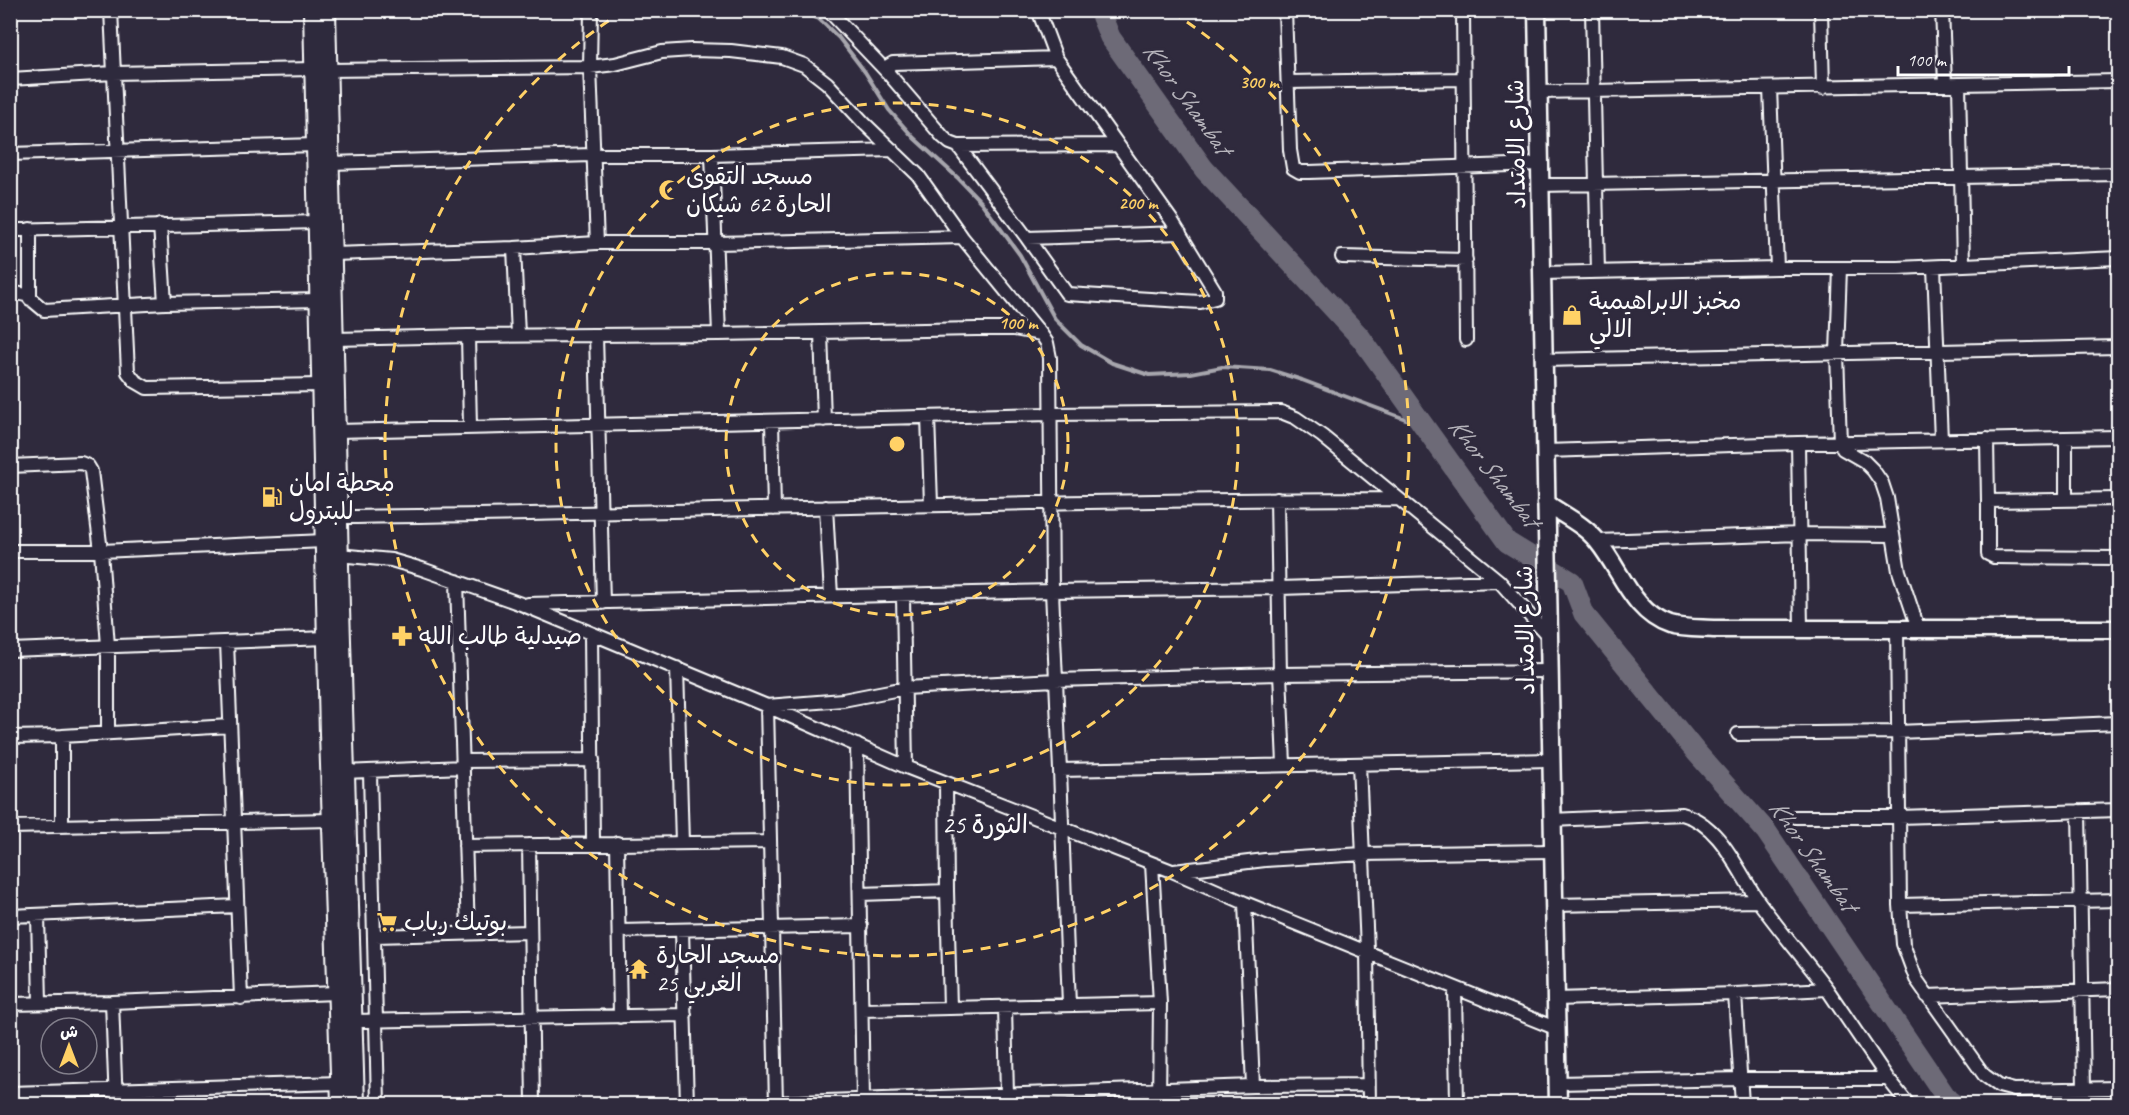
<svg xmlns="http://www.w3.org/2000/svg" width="2129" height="1115" viewBox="0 0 2129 1115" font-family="Caveat,'Playpen Sans Arabic',sans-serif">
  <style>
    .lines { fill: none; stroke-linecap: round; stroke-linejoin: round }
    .stream { stroke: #a7a6ad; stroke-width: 4 }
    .river { stroke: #6d6a77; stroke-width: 21 }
    .minor-casing { stroke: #fff; stroke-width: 16 }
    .tertiary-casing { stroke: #fff; stroke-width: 21 }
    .secondary-casing { stroke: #fff; stroke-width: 22 }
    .minor { stroke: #2f2a3d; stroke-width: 12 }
    .tertiary { stroke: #2f2a3d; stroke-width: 16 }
    .secondary { stroke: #2f2a3d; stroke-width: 18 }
    .ring { fill: none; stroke: #ffd166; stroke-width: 3; stroke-dasharray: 10 8 }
    .labels { text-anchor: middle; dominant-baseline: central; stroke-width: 6; stroke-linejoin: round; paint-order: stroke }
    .street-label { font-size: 24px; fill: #fff; stroke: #2f2a3d }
    .poi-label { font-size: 24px; fill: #fff; stroke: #2f2a3d; text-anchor: start }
    .water-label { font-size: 26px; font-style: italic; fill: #b6b4bb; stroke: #2f2a3d }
    .neighbourhood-label { font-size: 26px; fill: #fff; stroke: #2f2a3d }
    .centre { fill: #ffd166; stroke: #2f2a3d; stroke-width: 3 }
    .ring-label { font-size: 18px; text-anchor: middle; font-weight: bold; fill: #ffd166; stroke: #2f2a3d; stroke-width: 6; stroke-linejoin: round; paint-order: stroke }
  </style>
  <rect width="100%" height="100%" fill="#2f2a3d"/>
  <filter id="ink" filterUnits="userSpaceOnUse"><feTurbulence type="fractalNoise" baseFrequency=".0167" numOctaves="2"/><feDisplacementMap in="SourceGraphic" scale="12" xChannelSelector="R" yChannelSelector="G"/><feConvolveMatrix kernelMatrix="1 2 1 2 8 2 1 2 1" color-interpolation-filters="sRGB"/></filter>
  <g filter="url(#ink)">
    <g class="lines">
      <path class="stream" d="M 796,10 L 819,19 L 839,38 L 865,72 L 889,110 L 914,138 L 959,179 L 981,202 L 1020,255 L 1055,319 L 1081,345 L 1112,363 L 1149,375 L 1191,373 L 1222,367 L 1270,370 L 1302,380 L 1424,426"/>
      <path class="river" d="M 1099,10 L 1110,37 L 1204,169 L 1361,338 L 1507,542 L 1572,582 L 1584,614 L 1696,752 L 1766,831 L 1948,1100 L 1954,1104"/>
      <g class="minor-casing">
        <path id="minor" d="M 111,10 L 128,372 L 135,381 L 147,388 L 321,385
          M 591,10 L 590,67 L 597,243
          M 828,10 L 888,73
          M 1285,10 L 1290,150 L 1293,168 L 1300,172 L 1309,172 L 1540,164
          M 1463,10 L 1466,340
          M 1592,10 L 1598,272
          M 1821,10 L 1823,88
          M 1942,10 L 1945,84
          M 1056,58 L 893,63 L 888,66 L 888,73 L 943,137 L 950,143 L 958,146 L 1118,145
          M 328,70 L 590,67 L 615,64 L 662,52 L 692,50 L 731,51 L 782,57 L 804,65 L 827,83 L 864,123 L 918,175 L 962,237 L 1041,334
          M 10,79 L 114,73 L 314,69
          M 1289,82 L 1463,79
          M 1959,84 L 1963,265
          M 1770,88 L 1777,268
          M 1539,92 L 2118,81
          M 958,146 L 1027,238 L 1180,233
          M 10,154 L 316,145
          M 712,155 L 719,334
          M 331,163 L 592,155 L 712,155 L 893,150
          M 1540,185 L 2118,174
          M 160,225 L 165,303
          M 30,229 L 30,299
          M 10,230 L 317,222
          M 1027,238 L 1067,294 L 1200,302 L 1215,298 L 1215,291 L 1172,221 L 1056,58 L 1038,10
          M 514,248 L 518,335
          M 333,254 L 514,248 L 597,243 L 716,243 L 962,237
          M 1342,257 L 1466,260
          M 1934,267 L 1941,440
          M 1840,268 L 1837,353 L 1840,443 L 1843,449 L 1864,461 L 1873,470 L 1882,483 L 1887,498 L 1899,571 L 1918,628
          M 1542,273 L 1777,268 L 1898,268 L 2118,258
          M 10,292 L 26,295 L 44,310 L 165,303 L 319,300
          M 821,332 L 824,420
          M 596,335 L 603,603
          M 468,336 L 470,427
          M 335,339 L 468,336 L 719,334 L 976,329 L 1014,329 L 1041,334 L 1047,343 L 1050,358 L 1052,591 L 1060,770
          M 1544,360 L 2118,347
          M 928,417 L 931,504
          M 772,421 L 774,509
          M 337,431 L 1050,414 L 1281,412 L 1296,418 L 1322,436 L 1499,581 L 1549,637
          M 1987,439 L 1988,501 L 2118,499
          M 1798,443 L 1801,629
          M 1546,451 L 1798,443 L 2118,437
          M 10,466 L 81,463 L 88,466 L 91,471 L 101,551 L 108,646 L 108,733
          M 1277,499 L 1280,674 L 1284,764
          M 2066,500 L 2066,438
          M 1988,501 L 1988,554 L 1994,557 L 2118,558
          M 826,507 L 831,596
          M 338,517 C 691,513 1045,499 1398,499
          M 1597,541 L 1801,534 L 1892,535
          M 10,551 L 101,551 L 324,541
          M 338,555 L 391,560 L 422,569 L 521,604 L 767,706 L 906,767 L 1172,871 L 1245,903 L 1555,1028
          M 457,581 L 468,933
          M 903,596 L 906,767
          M 528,604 L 1052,591 L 1280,588 L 1499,581
          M 1897,628 L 1900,905
          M 591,633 L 593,843
          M 227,642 L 241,998
          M 10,650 L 327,638
          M 677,668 L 682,843
          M 1738,734 L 1897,732 L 2118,723
          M 10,737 L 62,736 L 230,726
          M 857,745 L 863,1100
          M 463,761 L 593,760
          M 1359,764 L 1367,950 L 1369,1104
          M 344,772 L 463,767
          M 370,773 L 378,1104
          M 2079,811 L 2084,1089
          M 1795,817 L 1899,817 L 2118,810
          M 1552,820 L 1682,814 C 1721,824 1738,872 1759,902 C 1781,932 1805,960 1827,989
          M 62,826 L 62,736
          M 10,827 L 331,820
          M 617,843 L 620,1017
          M 529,845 L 533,1104
          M 465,846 L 770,842
          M 1152,864 L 1160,1003 L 1159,1104
          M 1174,871 L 1265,860 L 1363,854 L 1553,851
          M 947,891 L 950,1008
          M 861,894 L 947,891 L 946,783
          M 2118,900 L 1900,905 L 1903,944 L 1916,979 L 1984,1075 L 1999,1086 L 2014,1090 L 2118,1088
          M 1245,903 L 1253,1086
          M 1553,905 L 1758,901
          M 38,915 L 40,1003
          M 10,916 L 237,906
          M 682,930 L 687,1104
          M 619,931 L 861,926
          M 375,936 L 530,932
          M 1455,988 L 1457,1104
          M 1735,994 L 1742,1104
          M 1927,996 L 2118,989
          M 1555,999 L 1735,994 L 1827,989 L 1888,1079 L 1908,1104
          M 10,1004 L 112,1002
          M 1069,1005 L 1060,770 L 1551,760
          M 1005,1007 L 1007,1095
          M 862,1010 L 1160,1003
          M 352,1021 L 685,1015
          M 1558,1083 L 1741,1079 L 1888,1079
          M 2072,1089 L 2075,1104
          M 10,1093 L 340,1083
          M 116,1104 L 112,1002 L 336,993
          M 739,1104 L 1253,1086 L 1368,1085
          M 776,1104 L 767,706 L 843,700 L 905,688 L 1055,680 L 1280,674 L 1550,671"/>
      </g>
      <g class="tertiary-casing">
        <path id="tertiary" d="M 1537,10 L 1558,1104
          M 1546,503 C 1563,515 1585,525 1598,542 C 1621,570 1632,612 1670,625 C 1684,629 1701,628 1716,629 L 2118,629"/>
      </g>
      <g class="secondary-casing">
        <path id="secondary" d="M 313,10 L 329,734 L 341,1104
          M 326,10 L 340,608 L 355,1104"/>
      </g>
      <use href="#minor" class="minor"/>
      <use href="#tertiary" class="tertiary"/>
      <use href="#secondary" class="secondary"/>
    </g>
  </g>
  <g class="ring">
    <circle cx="897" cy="444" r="171"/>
    <circle cx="897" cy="444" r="341"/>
    <path d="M1172 12A512 512 0 1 1 622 12"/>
  </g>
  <defs>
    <g id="mosque-bare" transform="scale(1.62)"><path d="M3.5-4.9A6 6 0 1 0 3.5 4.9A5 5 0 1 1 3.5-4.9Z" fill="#ffd166" stroke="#2f2a3d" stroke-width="2.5" paint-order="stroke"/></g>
    <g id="shop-bare" transform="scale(1.62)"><path d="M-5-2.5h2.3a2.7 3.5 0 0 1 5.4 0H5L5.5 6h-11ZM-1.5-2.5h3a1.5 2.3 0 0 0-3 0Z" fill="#ffd166" stroke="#2f2a3d" stroke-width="2.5" paint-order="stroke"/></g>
    <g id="fuel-bare" transform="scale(1.62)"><path d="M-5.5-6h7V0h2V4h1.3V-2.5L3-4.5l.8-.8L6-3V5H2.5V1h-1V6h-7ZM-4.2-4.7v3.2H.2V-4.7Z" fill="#ffd166" stroke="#2f2a3d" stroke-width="2.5" paint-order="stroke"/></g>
    <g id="pharmacy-bare" transform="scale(1.62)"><path d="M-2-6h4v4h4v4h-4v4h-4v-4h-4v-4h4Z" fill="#ffd166" stroke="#2f2a3d" stroke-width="2.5" paint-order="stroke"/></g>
    <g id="supermarket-bare" transform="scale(1.62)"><path d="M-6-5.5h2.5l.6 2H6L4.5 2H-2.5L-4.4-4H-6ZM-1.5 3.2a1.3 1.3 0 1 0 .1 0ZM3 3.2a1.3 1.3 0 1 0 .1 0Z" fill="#ffd166" stroke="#2f2a3d" stroke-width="2.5" paint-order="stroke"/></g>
    <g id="temple-bare" transform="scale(1.62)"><path d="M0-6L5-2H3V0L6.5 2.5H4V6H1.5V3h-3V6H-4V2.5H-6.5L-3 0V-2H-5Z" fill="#ffd166" stroke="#2f2a3d" stroke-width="2.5" paint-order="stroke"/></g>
  </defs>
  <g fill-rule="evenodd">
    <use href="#mosque-bare" x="669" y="190"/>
    <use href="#shop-bare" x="1572" y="315"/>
    <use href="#fuel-bare" x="272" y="497"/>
    <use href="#pharmacy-bare" x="402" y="636"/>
    <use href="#supermarket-bare" x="387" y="922"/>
    <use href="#temple-bare" x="639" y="969"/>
  </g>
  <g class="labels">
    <g class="street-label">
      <text transform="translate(1516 144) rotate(-91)">شارع الامتداد</text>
      <text transform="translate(1525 630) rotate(-91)">شارع الامتداد</text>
    </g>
    <g class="poi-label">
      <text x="686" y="176">مسجد التقوى<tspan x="686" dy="28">الحارة 62 شيكان</tspan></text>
      <text x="1589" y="301">مخبز الابراهيمية<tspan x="1589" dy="28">الالي</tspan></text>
      <text x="289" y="483">محطة امان<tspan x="289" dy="28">للبترول</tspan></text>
      <text x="419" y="636">صيدلية طالب الله</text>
      <text x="404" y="922">بوتيك رباب</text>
      <text x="656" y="955">مسجد الحارة<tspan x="656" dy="28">25 الغربي</tspan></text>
    </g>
    <g class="water-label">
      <text transform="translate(1187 98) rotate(54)">Khor Shambat</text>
      <text transform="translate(1494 472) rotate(52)">Khor Shambat</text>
      <text transform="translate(1813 855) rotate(54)">Khor Shambat</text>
    </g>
    <g class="neighbourhood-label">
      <text x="985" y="824">الثورة 25</text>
    </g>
  </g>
  <circle cx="897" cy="444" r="9" class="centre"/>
  <g class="ring-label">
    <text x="1259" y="88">300 m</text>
    <text x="1138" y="209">200 m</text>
    <text x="1018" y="329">100 m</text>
  </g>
  <rect width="2129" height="1115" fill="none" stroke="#2f2a3d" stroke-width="36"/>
  <rect x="18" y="18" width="2093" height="1079" fill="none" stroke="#fff" stroke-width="2" filter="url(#ink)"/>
  <g transform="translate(69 1046)"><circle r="28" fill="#2f2a3d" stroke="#827f8b" stroke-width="1.5"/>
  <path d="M0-4.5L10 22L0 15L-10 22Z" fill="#ffd166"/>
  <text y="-9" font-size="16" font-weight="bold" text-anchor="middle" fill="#ffffff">ش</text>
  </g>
  <path d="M1898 66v9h171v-9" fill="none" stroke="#ffffff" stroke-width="3"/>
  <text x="1907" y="66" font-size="18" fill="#ffffff" stroke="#2f2a3d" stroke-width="4.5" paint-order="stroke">100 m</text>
</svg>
